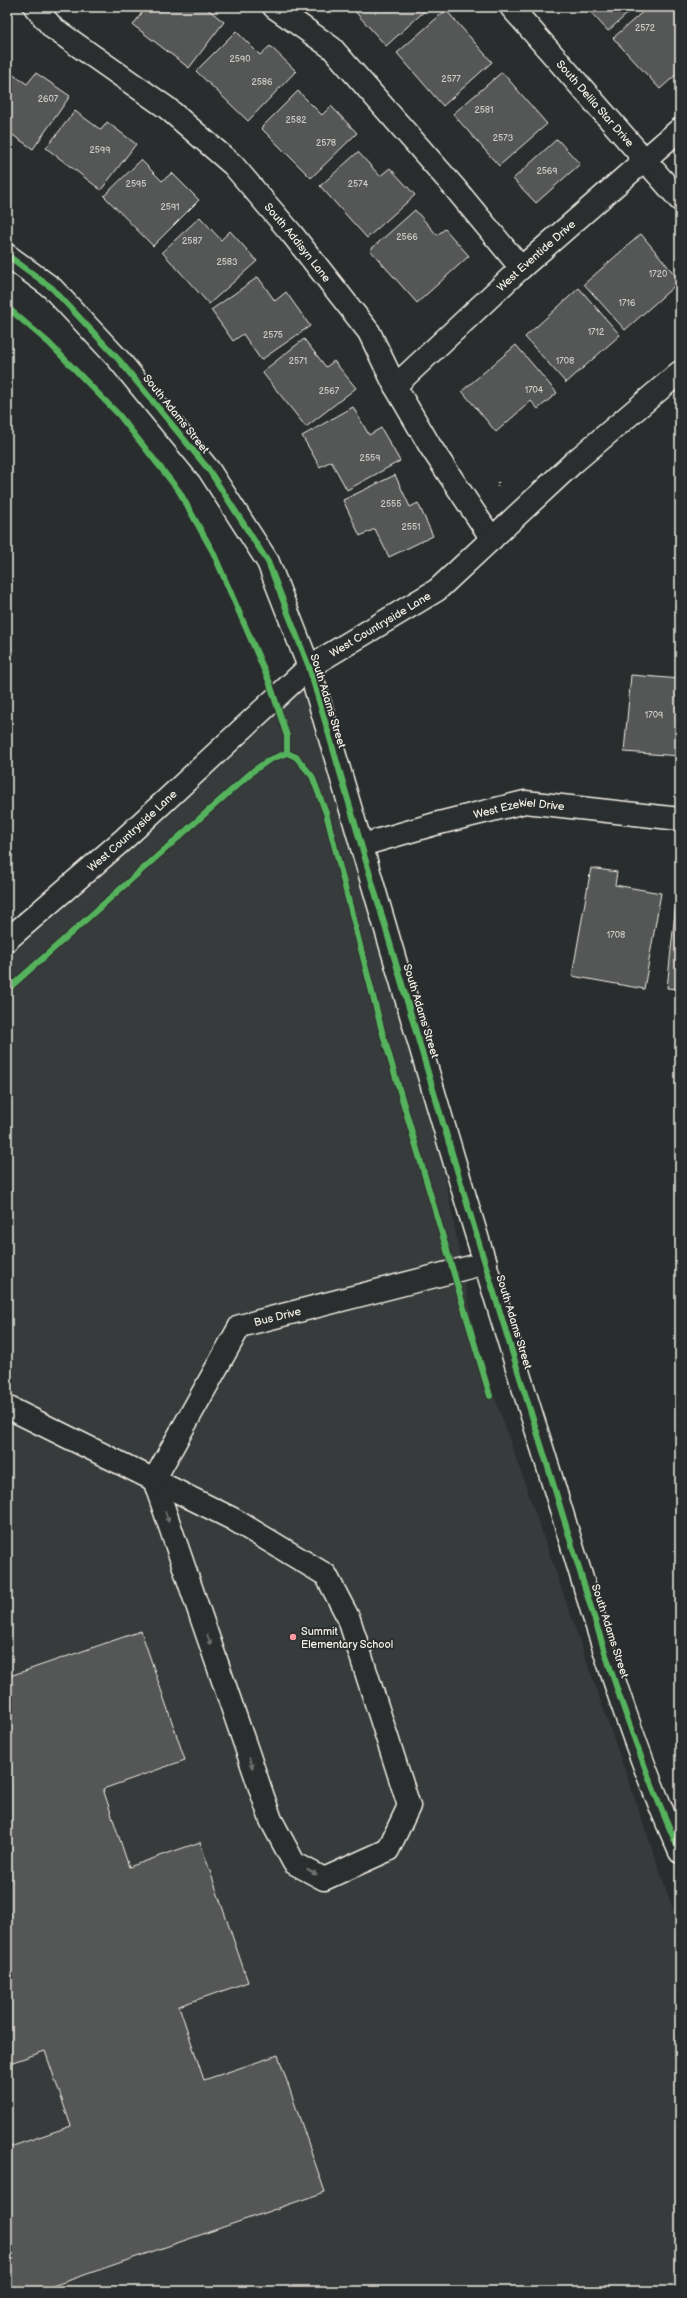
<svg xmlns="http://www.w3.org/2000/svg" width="687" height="2298" viewBox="0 0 687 2298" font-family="'Balsamiq Sans',sans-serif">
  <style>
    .built { fill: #373a3a }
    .building { fill: #555756; stroke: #f4f1e8 }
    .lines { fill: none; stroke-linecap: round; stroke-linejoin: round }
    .minor-casing { stroke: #f4f1e8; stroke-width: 25 }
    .path { stroke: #f4f1e8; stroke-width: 2.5; stroke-dasharray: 1 3; stroke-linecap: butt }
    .minor { stroke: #2a2d2e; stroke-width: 22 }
    .cycleway-casing { stroke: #2a2d2e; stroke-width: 8 }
    .cycleway { stroke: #56b35d; stroke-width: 6 }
    .oneway { fill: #71726f }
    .poi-dot { fill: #ff9aa2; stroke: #2a2d2e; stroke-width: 1.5 }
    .labels { text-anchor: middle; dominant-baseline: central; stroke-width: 3.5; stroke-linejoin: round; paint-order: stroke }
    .number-label { font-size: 9px; fill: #cccac4 }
    .street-label { font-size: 11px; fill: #f4f1e8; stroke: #2a2d2e }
    .poi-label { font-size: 11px; fill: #f4f1e8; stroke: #2a2d2e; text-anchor: start }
  </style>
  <rect width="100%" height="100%" fill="#2a2d2e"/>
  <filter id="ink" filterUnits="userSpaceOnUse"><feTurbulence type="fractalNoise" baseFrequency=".025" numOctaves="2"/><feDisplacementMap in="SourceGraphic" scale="8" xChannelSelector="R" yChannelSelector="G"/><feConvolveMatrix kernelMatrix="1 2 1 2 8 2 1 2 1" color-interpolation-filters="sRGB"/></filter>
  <g filter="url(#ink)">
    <path class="built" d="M 319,663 L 417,1028 L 477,1346 L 680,1929 L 680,2291 L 7,2291 L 7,957 Z"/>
    <path class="building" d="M 146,7 L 205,7 L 224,22 L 189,68 L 133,25 Z
      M 351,7 L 429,7 L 386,46 Z
      M 586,7 L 635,7 L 608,31 Z
      M 648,7 L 671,7 L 680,17 L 680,28 L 677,31 L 680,34 L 680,71 L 660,89 L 613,38 Z
      M 446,10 L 492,62 L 443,106 L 397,53 Z
      M 236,31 L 260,55 L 270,46 L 296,71 L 248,121 L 196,71 Z
      M 7,71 L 27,84 L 36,73 L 70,96 L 33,149 L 7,131 Z
      M 502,72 L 547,124 L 499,166 L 453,114 Z
      M 298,91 L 322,115 L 331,106 L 357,133 L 311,178 L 261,128 Z
      M 75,111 L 101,130 L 107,122 L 136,144 L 101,190 L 46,148 Z
      M 557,139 L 580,164 L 536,203 L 513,179 Z
      M 358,152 L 380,176 L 390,168 L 415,195 L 367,238 L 320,186 Z
      M 141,160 L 162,181 L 172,173 L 199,200 L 153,246 L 104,196 Z
      M 415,210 L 437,235 L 445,229 L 469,256 L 417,303 L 370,250 Z
      M 200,217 L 221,240 L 230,231 L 257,261 L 209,304 L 162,252 Z
      M 641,234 L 680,281 L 625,330 L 584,284 Z
      M 258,277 L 275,301 L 286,292 L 310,326 L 261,360 L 243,334 L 233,341 L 211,310 Z
      M 579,288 L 620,335 L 566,383 L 525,337 Z
      M 304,339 L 326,367 L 334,361 L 356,388 L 306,427 L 262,372 Z
      M 516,345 L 557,393 L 538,409 L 531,401 L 496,432 L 462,391 Z
      M 353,407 L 369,435 L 381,428 L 400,461 L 347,490 L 331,461 L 320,467 L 302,436 Z
      M 395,475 L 410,507 L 418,503 L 433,536 L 389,557 L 375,529 L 360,536 L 343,500 Z
      M 631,675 L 680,679 L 680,756 L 624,752 Z
      M 591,868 L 617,872 L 615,885 L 661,893 L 644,989 L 572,976 Z
      M 677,893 L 680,893 L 680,989 L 667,988 Z
      M 141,1631 L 185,1760 L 103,1789 L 129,1867 L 200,1842 L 248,1982 L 179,2006 L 204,2080 L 278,2055 L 325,2192 L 38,2291 L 7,2291 L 7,2148 L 71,2126 L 45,2051 L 7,2064 L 7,1677 Z"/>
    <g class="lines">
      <g class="minor-casing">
        <g id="minor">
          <path id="s1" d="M 35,7 L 53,28 L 167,108 L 233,165 L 292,234 L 369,332 L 395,386 L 430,446 L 492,539"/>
          <path d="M 274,7 L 332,48 L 454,187 L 521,268"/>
          <path id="s2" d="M 511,7 L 680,200"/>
          <path d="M 7,255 L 52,288 L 119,360 L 209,470 L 268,562 L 309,667 C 386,928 461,1191 543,1451 C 585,1585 622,1724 680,1852"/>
          <path id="s3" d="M 395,386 L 521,268 L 680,129"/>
          <path id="s4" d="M 362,845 L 435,824 L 525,802 L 680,819"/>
          <path id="s5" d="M 7,940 L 124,839 L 309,667 L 437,590 L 573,463 L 680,372"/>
          <path d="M 7,1407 L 233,1519 L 326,1575 L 349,1619 L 409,1806 L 388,1850 L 324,1879 L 294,1863 L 271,1820 L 154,1480"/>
          <path id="s6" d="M 154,1480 L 240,1326 L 486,1263"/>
        </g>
      </g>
      <path class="path" d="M 498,487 L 498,479"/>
      <use href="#minor" class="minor"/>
      <g class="cycleway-casing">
        <path id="cycleway" d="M 7,255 L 52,288 L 119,360 L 209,470 L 268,562 L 309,667 C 386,928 461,1191 543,1451 C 585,1585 622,1724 680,1852
          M 7,307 L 49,343 L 119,415 L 179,491 L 213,552 L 269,681 L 287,736 L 287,753 L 296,757 L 312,776 L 326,813 L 382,1031 L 490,1396
          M 7,990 L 253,771 L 269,760 L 287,753"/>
      </g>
      <use href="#cycleway" class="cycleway"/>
    </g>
    <defs><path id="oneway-solid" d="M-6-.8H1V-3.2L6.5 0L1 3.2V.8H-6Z"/></defs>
    <g class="oneway">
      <use href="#oneway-solid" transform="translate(167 1517) rotate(71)"/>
      <use href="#oneway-solid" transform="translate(209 1640) rotate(71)"/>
      <use href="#oneway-solid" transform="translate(251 1763) rotate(71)"/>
      <use href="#oneway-solid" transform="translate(312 1872) rotate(29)"/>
    </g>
  </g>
  <circle class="poi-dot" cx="293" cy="1637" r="4"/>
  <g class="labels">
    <g class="number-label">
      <text x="645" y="28">2572</text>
      <text x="240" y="59">2590</text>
      <text x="451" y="79">2577</text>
      <text x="262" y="82">2586</text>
      <text x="48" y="99">2607</text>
      <text x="484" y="110">2581</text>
      <text x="296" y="120">2582</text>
      <text x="503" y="138">2573</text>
      <text x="326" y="143">2578</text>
      <text x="100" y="150">2599</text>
      <text x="547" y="171">2569</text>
      <text x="136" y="184">2595</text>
      <text x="358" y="184">2574</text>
      <text x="170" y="207">2591</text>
      <text x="407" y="237">2566</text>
      <text x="192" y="241">2587</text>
      <text x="227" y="262">2583</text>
      <text x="658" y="274">1720</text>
      <text x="627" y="303">1716</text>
      <text x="596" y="332">1712</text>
      <text x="273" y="335">2575</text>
      <text x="298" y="361">2571</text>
      <text x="565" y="361">1708</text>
      <text x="534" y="390">1704</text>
      <text x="329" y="391">2567</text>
      <text x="370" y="458">2559</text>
      <text x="391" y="504">2555</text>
      <text x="411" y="527">2551</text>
      <text x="654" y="715">1709</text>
      <text x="616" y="935">1708</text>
    </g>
    <g class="street-label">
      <text stroke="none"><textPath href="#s2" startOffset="128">South Delila Star Drive</textPath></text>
      <text stroke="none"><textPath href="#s1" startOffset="355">South Addisyn Lane</textPath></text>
      <text stroke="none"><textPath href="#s3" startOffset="192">West Eventide Drive</textPath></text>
      <text transform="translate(176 414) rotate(51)">South Adams Street</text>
      <text stroke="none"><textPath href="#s5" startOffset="490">West Countryside Lane</textPath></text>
      <text transform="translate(328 701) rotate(73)">South Adams Street</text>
      <text stroke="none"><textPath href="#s4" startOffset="162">West Ezekiel Drive</textPath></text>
      <text stroke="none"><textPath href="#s5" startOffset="166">West Countryside Lane</textPath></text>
      <text transform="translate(421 1011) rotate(73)">South Adams Street</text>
      <text stroke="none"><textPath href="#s6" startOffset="215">Bus Drive</textPath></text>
      <text transform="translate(514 1322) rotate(73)">South Adams Street</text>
      <text transform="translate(610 1631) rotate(72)">South Adams Street</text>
    </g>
    <g class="poi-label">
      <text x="301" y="1631">Summit<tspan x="301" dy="13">Elementary School</tspan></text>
    </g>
  </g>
  <rect width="687" height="2298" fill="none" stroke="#2a2d2e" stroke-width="24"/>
  <rect x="12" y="12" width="663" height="2274" fill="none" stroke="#f4f1e8" stroke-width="1.5" filter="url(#ink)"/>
</svg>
